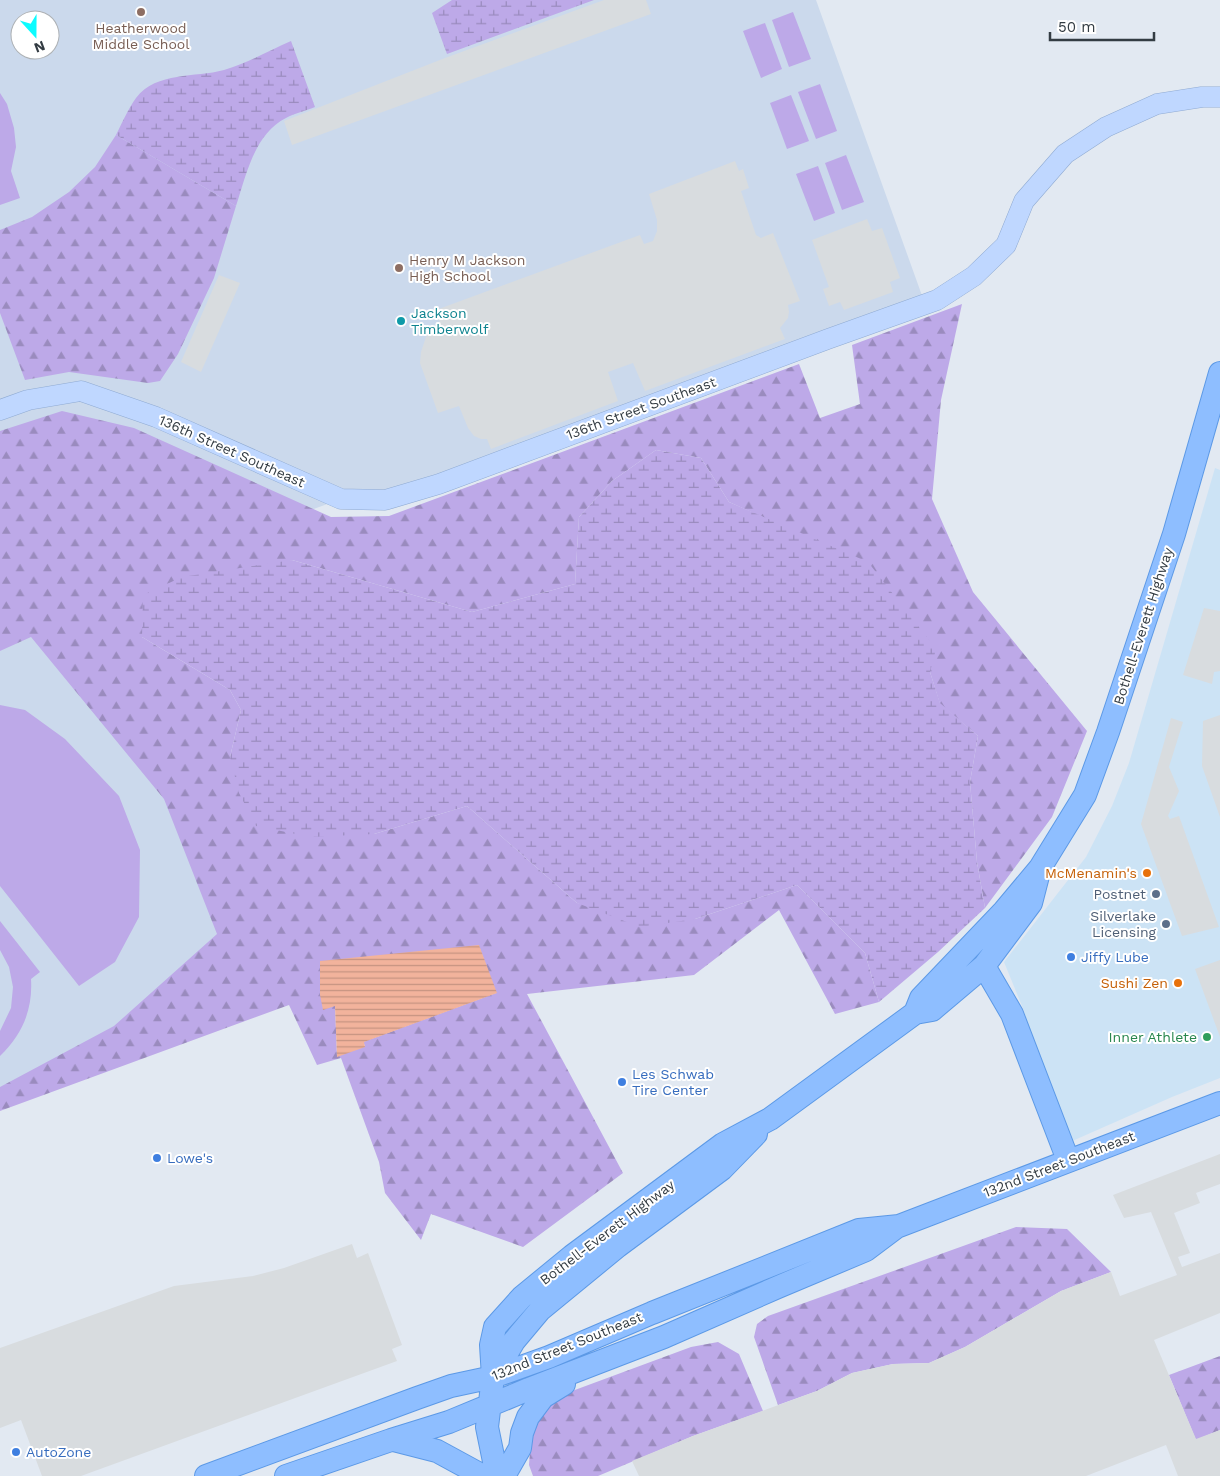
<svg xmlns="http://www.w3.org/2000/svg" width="1220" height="1476" viewBox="0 0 1220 1476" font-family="'Work Sans',sans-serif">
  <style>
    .commercial { fill: #cce3f5 }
    .education { fill: #cbd9ec; fill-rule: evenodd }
    .forest { fill: url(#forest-firs); fill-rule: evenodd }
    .wetland { fill: url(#wetland-marsh) }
    .pitch { fill: #bda9e8 }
    .parking { fill: #d8dcdf }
    .water { fill: url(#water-rules) }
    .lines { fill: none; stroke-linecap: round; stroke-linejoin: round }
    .secondary-casing { stroke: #90abd3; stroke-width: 21 }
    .primary-casing { stroke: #5c99e6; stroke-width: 24 }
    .secondary { stroke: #bfd7ff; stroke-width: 20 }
    .primary { stroke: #8ebeff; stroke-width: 22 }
    .education-dot { fill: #8d6e63; stroke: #fff; stroke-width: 2 }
    .culture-dot { fill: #0f9aa8; stroke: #fff; stroke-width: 2 }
    .food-dot { fill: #e8710a; stroke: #fff; stroke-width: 2 }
    .service-dot { fill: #5c6f8a; stroke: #fff; stroke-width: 2 }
    .shop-dot { fill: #3f7fe0; stroke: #fff; stroke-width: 2 }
    .leisure-dot { fill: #2e9e5b; stroke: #fff; stroke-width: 2 }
    .labels { text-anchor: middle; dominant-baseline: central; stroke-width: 4; stroke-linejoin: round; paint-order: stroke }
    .education-label { font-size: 14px; fill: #785e54; stroke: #fff }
    .culture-label { font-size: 14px; fill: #0d838f; stroke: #fff; text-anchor: start }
    .street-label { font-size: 14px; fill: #333c43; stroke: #fff }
    .food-label { font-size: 14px; fill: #c56008; stroke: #fff; text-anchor: end }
    .service-label { font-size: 14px; fill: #4e5e75; stroke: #fff; text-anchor: end }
    .shop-label { font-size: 14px; fill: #366cbe; stroke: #fff; text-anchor: start }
    .leisure-label { font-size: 14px; fill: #27864d; stroke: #fff; text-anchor: end }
  </style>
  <defs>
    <pattern id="forest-firs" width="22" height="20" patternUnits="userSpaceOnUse" patternTransform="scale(1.25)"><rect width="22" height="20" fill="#bda9e8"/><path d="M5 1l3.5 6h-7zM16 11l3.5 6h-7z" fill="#9a8bbe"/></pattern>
    <pattern id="wetland-marsh" width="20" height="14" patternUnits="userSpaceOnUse" patternTransform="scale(1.25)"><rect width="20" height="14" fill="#bda9e8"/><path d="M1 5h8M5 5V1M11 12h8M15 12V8" fill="none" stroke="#9a8bbe"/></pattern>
    <pattern id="water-rules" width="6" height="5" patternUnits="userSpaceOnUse" patternTransform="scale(1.25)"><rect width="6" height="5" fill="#f2b39c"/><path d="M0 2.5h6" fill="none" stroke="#c59381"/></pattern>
  </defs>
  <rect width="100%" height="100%" fill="#e2e9f2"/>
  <path class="commercial" d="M 1215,468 L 1220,470 L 1220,1078 L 1172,1097 L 1070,1142 L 1022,1006 L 1004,962 L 1086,857 L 1112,806 L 1129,763 Z"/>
  <path class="education" d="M 0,0 L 816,0 L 925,304 L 439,484 L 341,499 L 95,589 L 261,1001 L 0,1099 ZM 20,20 L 50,20 L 50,50 L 20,50 Z"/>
  <path class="forest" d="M 116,135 L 236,206 L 214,278 L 178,354 L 160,381 L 148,383 L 69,372 L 25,380 L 0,313 L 0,230 L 32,217 L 69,192 L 95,167 Z
    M 962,304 L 941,400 L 932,499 L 973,592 L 1087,731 L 1052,817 L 985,908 L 977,862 L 970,782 L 978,736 L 940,704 L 930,672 L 769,520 L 729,502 L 701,458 L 656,450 L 612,481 L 579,517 L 575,584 L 472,612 L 292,560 L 142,637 L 230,690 L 241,710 L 230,757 L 374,834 L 467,806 L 577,903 L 695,919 L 797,885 L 865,953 L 879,1002 L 835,1014 L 779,910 L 694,975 L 527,994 L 623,1173 L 523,1247 L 431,1214 L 421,1240 L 385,1193 L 379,1162 L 341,1058 L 317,1065 L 289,1005 L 0,1111 L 0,1087 L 114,1026 L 217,934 L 164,799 L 31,637 L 0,651 L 0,431 L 62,411 L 134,428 L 331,517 L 389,516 L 799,364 L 820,418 L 860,404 L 852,345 ZM 479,946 L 496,993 L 363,1042 L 365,1046 L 337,1056 L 335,1005 L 323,1010 Z
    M 1016,1227 L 1067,1229 L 1111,1272 L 1061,1291 L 965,1347 L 929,1363 L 893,1364 L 852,1373 L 817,1391 L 778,1405 L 754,1337 L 757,1324 L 768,1316 Z
    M 718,1342 L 739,1354 L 763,1411 L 693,1436 L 598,1476 L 533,1476 L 529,1465 L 531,1437 L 541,1414 L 564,1394 L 691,1347 Z
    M 1220,1356 L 1220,1430 L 1196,1440 L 1169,1375 Z"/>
  <path class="wetland" d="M 452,0 L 594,0 L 447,54 L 432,13 Z
    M 291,41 L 315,107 C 305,111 295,113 286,118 C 254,134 246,176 236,206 L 116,135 C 122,123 128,109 136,98 C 157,71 195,78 224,70 C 248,63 268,51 291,41 Z
    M 656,450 L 701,458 L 729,502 L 868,562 L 936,649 L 930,672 L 940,703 L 978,736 L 970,782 L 977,862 L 985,908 L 938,952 L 879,1002 L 865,953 L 797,885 L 695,919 L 640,927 L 577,903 L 467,806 L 374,834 L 311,837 L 256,826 L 239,793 L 230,757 L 241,710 L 230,690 L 142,637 L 143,595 L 182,577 L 292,560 L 472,612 L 575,584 L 579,517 L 612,481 Z"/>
  <path class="pitch" d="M 793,12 L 811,59 L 789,67 L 772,20 Z
    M 765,23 L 782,69 L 761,78 L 743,31 Z
    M 820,84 L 837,131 L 816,139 L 798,92 Z
    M 0,93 L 7,104 L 14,128 L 16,147 L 11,171 L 20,198 L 0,205 Z
    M 791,95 L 809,141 L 787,149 L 770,103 Z
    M 846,155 L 864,202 L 842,210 L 825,163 Z
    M 818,166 L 835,213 L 814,221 L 796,174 Z
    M 0,705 L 25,710 L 65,739 L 119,796 L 140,850 L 139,917 L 115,962 L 79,986 L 0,886 Z
    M 0,921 L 40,972 L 31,979 C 33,1010 22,1035 0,1056 L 0,1031 L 11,1008 L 13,987 L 9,967 L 0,950 Z"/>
  <path class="parking" d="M 604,0 L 646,0 L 651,14 L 292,145 L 284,121 L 445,58 Z
    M 735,161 L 739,171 L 743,169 L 749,188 L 741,191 L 756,235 L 761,238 L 773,233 L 800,301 L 788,305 L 789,312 L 788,318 L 780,328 L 785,339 L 645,391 L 633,363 L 608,372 L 618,401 L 491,449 L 487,439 L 481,439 L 474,436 L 468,428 L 459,406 L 438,413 L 420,363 L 421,352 L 426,337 L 431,330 L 440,323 L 436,310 L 640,235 L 644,244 L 653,241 L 657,231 L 657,220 L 649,194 Z
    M 867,219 L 872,231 L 882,228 L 900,278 L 890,282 L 893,292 L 844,310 L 840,302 L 829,306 L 823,289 L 829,287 L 812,240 Z
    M 219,275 L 240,283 L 201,372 L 181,362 Z
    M 1204,608 L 1220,611 L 1220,671 L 1214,672 L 1212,684 L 1183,675 Z
    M 1220,715 L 1220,817 L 1202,766 L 1203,721 Z
    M 1171,718 L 1183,722 L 1169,767 L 1179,791 L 1168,816 L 1170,819 L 1179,816 L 1219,927 L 1182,936 L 1141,824 Z
    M 1220,960 L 1220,1037 L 1195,969 Z
    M 1220,1154 L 1220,1184 L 1196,1193 L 1200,1203 L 1174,1213 L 1190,1253 L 1178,1257 L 1182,1267 L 1220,1253 L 1220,1313 L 1154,1340 L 1196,1439 L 1220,1430 L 1220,1476 L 1178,1476 L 1166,1445 L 1086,1476 L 639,1476 L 632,1461 L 693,1436 L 817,1391 L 852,1373 L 893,1364 L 929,1363 L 965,1347 L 1061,1291 L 1111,1272 L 1120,1296 L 1177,1275 L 1151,1212 L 1124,1218 L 1113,1195 Z
    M 352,1244 L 357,1258 L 368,1253 L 402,1345 L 392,1349 L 397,1361 L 81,1476 L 42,1476 L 21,1420 L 0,1428 L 0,1348 L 174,1286 L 253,1276 L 284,1268 Z"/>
  <path class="water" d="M 479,945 L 497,993 L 364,1042 L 365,1047 L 337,1057 L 335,1006 L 323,1010 L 320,995 L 320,961 Z"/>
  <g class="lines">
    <g class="secondary-casing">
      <path id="secondary" d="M 0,410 L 28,400 L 81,391 L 156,417 L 341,499 L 385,500 L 439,484 L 828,339 L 937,300 L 974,276 L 1006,245 L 1024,201 L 1065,154 L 1106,127 L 1157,104 L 1202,97 L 1220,97"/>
    </g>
    <g class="primary-casing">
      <path id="primary" d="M 984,966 L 1012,1014 L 1068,1160
        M 915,1013 L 921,998 L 1004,911 L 1040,868 L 1085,795 L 1108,732 L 1174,534 L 1220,373
        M 493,1377 L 514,1341 L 540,1310 L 618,1246 L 722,1169 L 756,1134
        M 394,1440 L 437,1451 L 483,1476
        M 206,1476 L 417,1398 L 451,1386 L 493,1377 L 549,1357 L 652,1313 L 859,1230 L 899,1226 L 1220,1103
        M 286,1476 L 391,1440 L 449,1422 L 529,1389 L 664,1337 L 778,1287 L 866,1250 L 898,1226
        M 497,1476 L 487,1427 L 493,1377 L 491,1345 L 495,1327 L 522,1297 L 572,1256 L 723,1144 L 770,1119 L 915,1013 L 932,1010 L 984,966 L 1031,903 L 1040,868
        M 504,1476 L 520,1448 L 522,1433 L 528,1417 L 543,1397 L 564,1384"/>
    </g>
    <use href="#secondary" class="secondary"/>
    <use href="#primary" class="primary"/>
  </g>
  <g class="education-dot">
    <circle cx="141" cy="12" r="5"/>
    <circle cx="399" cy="268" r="5"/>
  </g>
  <circle class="culture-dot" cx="401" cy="321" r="5"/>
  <g class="food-dot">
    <circle cx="1147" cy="873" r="5"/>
    <circle cx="1178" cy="983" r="5"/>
  </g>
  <g class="service-dot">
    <circle cx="1156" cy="894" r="5"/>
    <circle cx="1166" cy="924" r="5"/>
  </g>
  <g class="shop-dot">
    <circle cx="1071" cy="957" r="5"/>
    <circle cx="622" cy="1082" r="5"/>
    <circle cx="157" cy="1158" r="5"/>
    <circle cx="16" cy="1452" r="5"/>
  </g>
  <circle class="leisure-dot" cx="1207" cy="1037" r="5"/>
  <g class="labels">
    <g class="education-label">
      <text x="141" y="28">Heatherwood<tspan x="141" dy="16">Middle School</tspan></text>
      <text x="409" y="260" text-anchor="start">Henry M Jackson<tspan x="409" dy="16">High School</tspan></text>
    </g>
    <g class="culture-label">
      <text x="411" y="313">Jackson<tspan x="411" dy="16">Timberwolf</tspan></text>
    </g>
    <g class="street-label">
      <text transform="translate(641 408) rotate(-20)">136th Street Southeast</text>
      <text transform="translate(232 451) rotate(24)">136th Street Southeast</text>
      <text transform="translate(1143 626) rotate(-72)">Bothell-Everett Highway</text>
      <text transform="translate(1059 1164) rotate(-21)">132nd Street Southeast</text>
      <text transform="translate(607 1232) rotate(-37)">Bothell-Everett Highway</text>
      <text transform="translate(567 1346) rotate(-22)">132nd Street Southeast</text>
    </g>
    <g class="food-label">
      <text x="1137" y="873">McMenamin's</text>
      <text x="1168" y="983">Sushi Zen</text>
    </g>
    <g class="service-label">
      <text x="1146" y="894">Postnet</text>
      <text x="1156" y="916">Silverlake<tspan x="1156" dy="16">Licensing</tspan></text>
    </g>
    <g class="shop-label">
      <text x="1081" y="957">Jiffy Lube</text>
      <text x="632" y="1074">Les Schwab<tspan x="632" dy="16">Tire Center</tspan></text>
      <text x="167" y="1158">Lowe's</text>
      <text x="26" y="1452">AutoZone</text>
    </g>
    <g class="leisure-label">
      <text x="1197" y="1037">Inner Athlete</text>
    </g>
  </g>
  <g transform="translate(35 35) rotate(159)"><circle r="24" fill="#ffffff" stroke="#adb1b4"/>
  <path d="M0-4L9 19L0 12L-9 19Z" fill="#0cfcff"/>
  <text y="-8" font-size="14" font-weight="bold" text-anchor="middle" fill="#333c43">N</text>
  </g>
  <path d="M1050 32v8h104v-8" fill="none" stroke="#333c43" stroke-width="2.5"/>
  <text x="1058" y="32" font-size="15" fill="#333c43" stroke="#ffffff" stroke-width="4" paint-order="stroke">50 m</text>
</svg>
